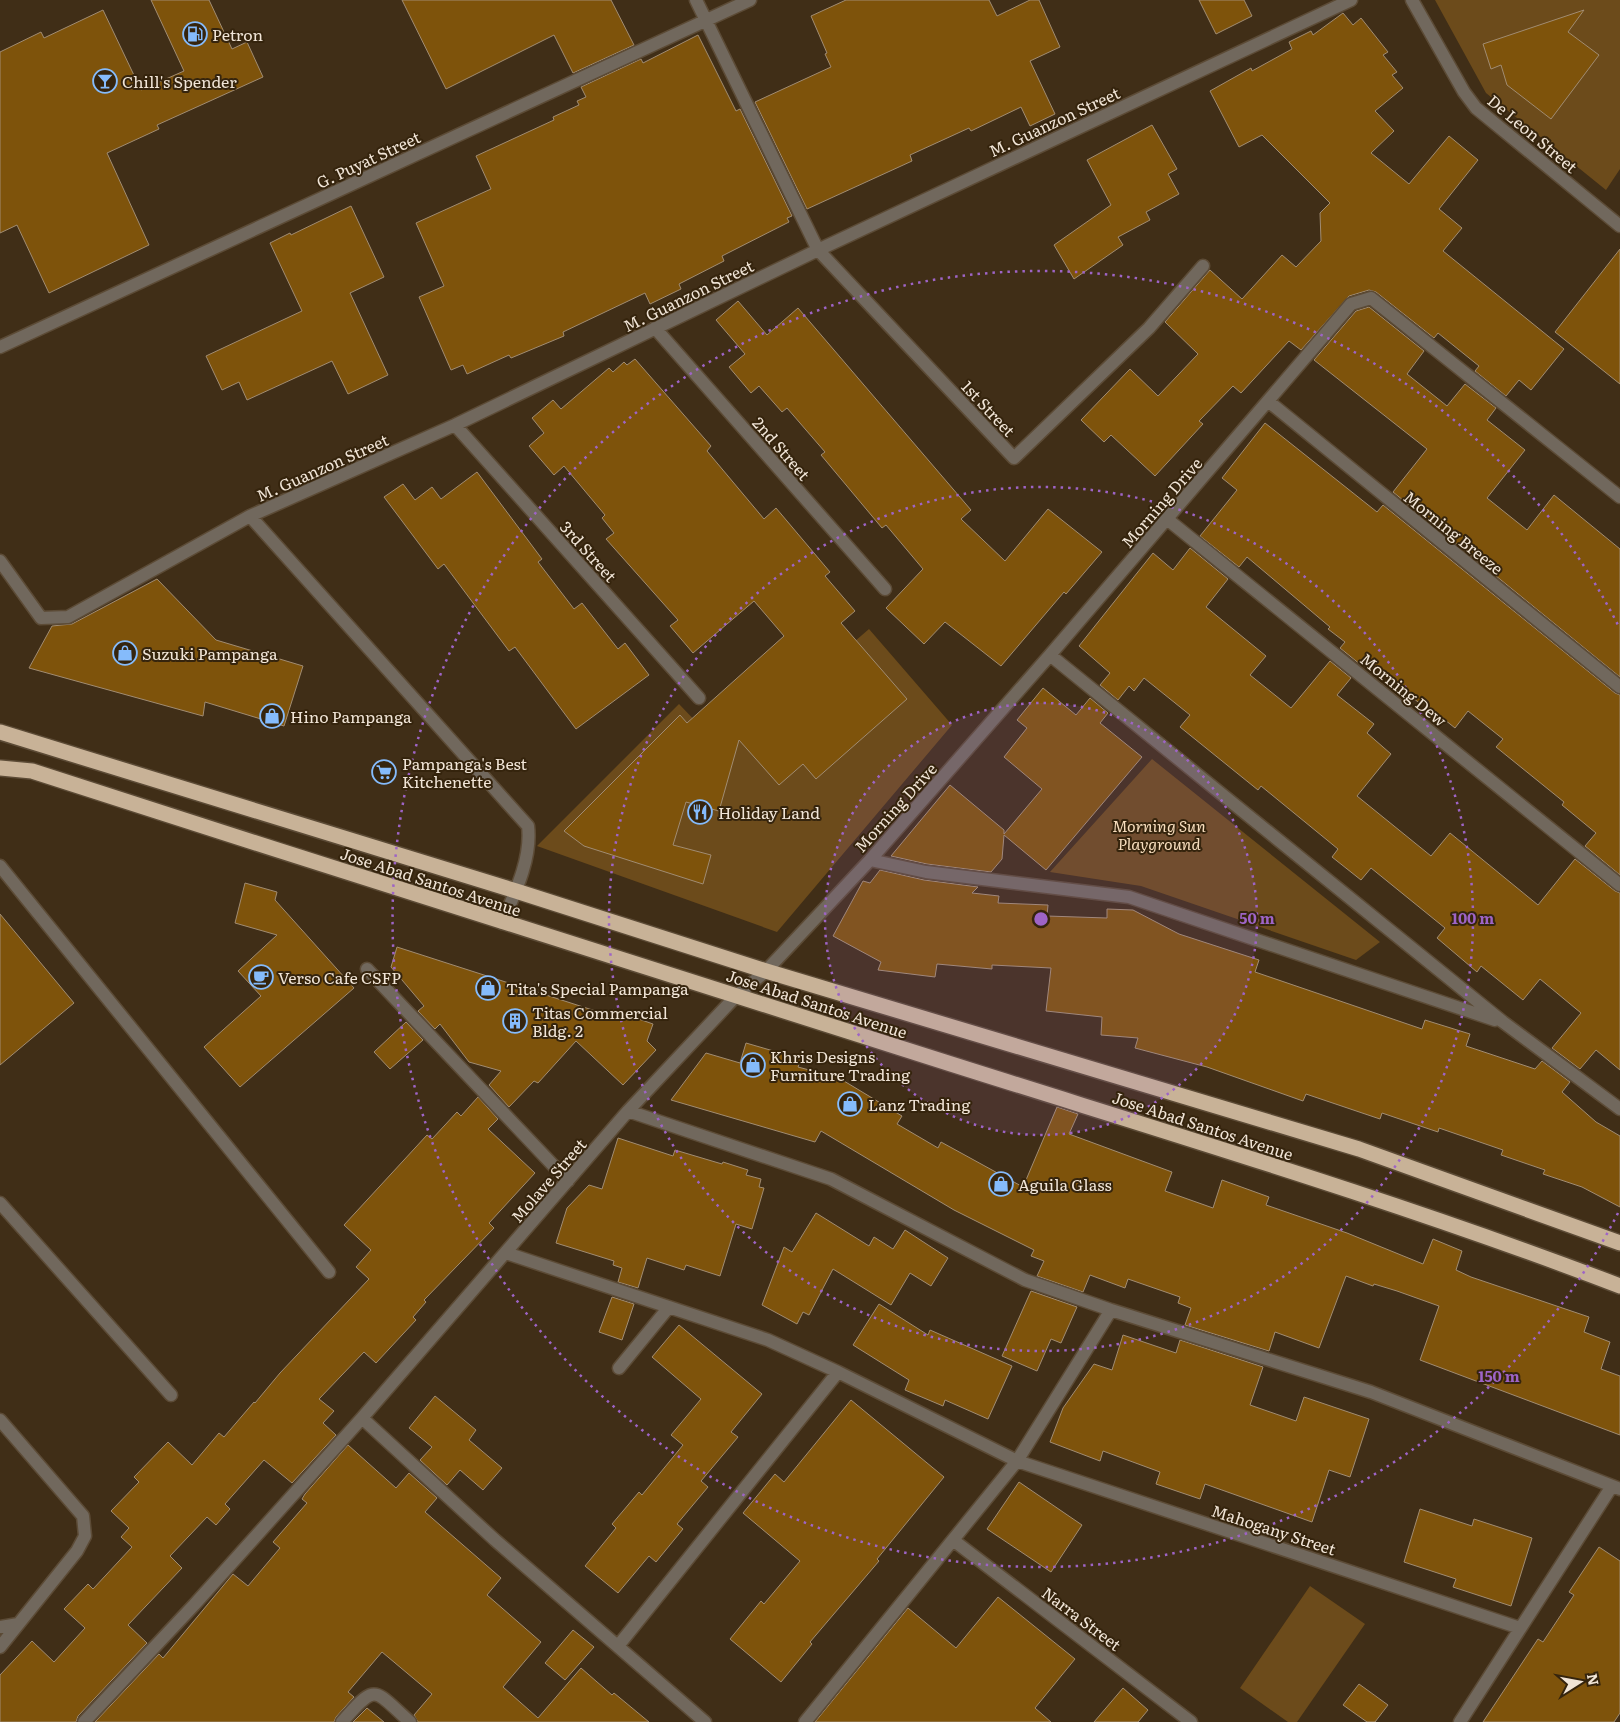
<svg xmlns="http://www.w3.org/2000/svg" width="1620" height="1722" viewBox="0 0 1620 1722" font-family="Literata,serif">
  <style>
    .green { fill: #6c4b1b }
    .building { fill: #7e530b; stroke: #a18c72 }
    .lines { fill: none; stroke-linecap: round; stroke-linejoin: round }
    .minor-casing { stroke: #5c4b36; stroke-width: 15 }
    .highway-casing { stroke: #5c4b36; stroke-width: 18 }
    .minor { stroke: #71685d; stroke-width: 12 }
    .highway { stroke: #c8b297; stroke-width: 15 }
    .ring { fill: none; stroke: #9e64c6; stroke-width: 2.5; stroke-dasharray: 2.5 5 }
    .labels { text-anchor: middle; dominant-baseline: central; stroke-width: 4; stroke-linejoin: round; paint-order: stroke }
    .poi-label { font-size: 16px; fill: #f1e5d7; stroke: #35240d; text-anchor: start }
    .street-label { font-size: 16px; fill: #f1e5d7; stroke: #35240d }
    .park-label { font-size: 16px; font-style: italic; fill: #f7ddbd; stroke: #35240d }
    .centre { fill: #9e64c6; stroke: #35240d; stroke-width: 2.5 }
    .ring-label { font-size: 15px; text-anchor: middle; font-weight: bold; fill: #9e64c6; stroke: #35240d; stroke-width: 4; stroke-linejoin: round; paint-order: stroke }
  </style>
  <rect width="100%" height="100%" fill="#402e17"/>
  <path class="green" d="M 1435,0 L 1620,0 L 1620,169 L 1606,190 L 1486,93 Z
    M 869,629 L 952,725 L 777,932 L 537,846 L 679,704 L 726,753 Z
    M 1152,759 L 1380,942 L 1356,960 L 1141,886 L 1050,872 Z
    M 1310,1586 L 1365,1624 L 1297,1722 L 1288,1722 L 1240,1688 Z"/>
  <path class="building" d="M 151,0 L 209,0 L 232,49 L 247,42 L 263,77 L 157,125 L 159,129 L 107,153 L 149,245 L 49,293 L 17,225 L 0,233 L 0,52 L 41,32 L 44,38 L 103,10 L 141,90 L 184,71 Z
    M 402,0 L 611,0 L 634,45 L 573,73 L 554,35 L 446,89 Z
    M 846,0 L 989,0 L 997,16 L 1030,0 L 1039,0 L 1060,47 L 1030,61 L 1055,114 L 1030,126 L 1021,107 L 971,131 L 969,128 L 910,155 L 912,161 L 807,209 L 755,102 L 831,67 L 825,54 L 827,53 L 811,16 Z
    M 1199,0 L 1244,0 L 1252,16 L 1216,34 Z
    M 1584,10 L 1568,32 L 1599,55 L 1551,119 L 1507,85 L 1501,65 L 1491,69 L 1483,44 Z
    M 1343,13 L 1353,25 L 1361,18 L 1388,52 L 1383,55 L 1397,72 L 1392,75 L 1403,88 L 1375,111 L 1394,131 L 1371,153 L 1409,184 L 1449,136 L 1478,160 L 1439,209 L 1462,228 L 1443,251 L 1564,349 L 1531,390 L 1519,380 L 1506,396 L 1475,371 L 1479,366 L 1438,333 L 1434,338 L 1376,292 L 1369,290 L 1349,296 L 1301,350 L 1289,341 L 1241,393 L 1233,386 L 1199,421 L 1203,424 L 1155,476 L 1111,435 L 1104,442 L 1081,420 L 1130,369 L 1158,396 L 1198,354 L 1165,322 L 1210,270 L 1242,299 L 1282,255 L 1296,267 L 1321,241 L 1320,213 L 1330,203 L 1262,135 L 1239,147 L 1210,91 L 1251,68 L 1252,71 L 1292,49 L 1289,42 L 1311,31 L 1313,35 Z
    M 698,35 L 736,111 L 740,109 L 792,216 L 787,218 L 789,222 L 722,256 L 724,261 L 679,284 L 681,289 L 650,304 L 645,293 L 563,332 L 564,336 L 511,358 L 509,355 L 467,374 L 463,365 L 451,370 L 419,297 L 444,286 L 416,223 L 491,189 L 476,156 L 554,120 L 553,117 L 579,105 L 577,101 L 586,97 L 581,87 L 641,59 L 643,63 Z
    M 1152,125 L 1177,169 L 1168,174 L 1179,194 L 1146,212 L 1150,220 L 1118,237 L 1123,245 L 1074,279 L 1054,245 L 1111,205 L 1087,160 Z
    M 351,206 L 384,277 L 350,293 L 388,375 L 348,394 L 332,361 L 247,400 L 239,382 L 222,390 L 206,356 L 302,311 L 270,243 L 290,233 L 291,235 Z
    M 1620,249 L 1620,384 L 1555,332 Z
    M 738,301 L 767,335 L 798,308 L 971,510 L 961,519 L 1005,561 L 1048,509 L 1102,552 L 1066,594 L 1064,592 L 1001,666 L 945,622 L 924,644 L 886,608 L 923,569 L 886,525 L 882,528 L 821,455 L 825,452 L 787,408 L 782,412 L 759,386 L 751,393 L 729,367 L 745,354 L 716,320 Z
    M 1369,307 L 1424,351 L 1407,374 L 1447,406 L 1465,384 L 1496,408 L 1487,420 L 1525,450 L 1487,498 L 1527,530 L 1554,495 L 1620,549 L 1620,677 L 1393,492 L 1427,449 L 1314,360 L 1356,311 Z
    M 635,359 L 711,446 L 707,451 L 764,519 L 776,508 L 830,572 L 825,576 L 855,611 L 841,623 L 907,699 L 816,779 L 803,764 L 779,785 L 739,740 L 719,811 L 686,802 L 673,845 L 711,855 L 703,884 L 584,846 L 564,831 L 680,715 L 687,723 L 784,636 L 754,601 L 693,653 L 670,626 L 678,620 L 606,539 L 614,533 L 602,518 L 605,515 L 564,466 L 554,475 L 529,446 L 544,433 L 532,418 L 553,400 L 561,409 L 609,368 L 613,372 L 624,362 L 627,365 Z
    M 1265,423 L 1377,512 L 1383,505 L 1615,693 L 1620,695 L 1620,875 L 1585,846 L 1596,833 L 1562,805 L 1564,802 L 1496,747 L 1503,739 L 1468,711 L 1455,728 L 1420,700 L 1418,702 L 1365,659 L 1361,665 L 1340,648 L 1345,642 L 1328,629 L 1330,627 L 1247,557 L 1239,567 L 1200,536 L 1237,490 L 1222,478 Z
    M 477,472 L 542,559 L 538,562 L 574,609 L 582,603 L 618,649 L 625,643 L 649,675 L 576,729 L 515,647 L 509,651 L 444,564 L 438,569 L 384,497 L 403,484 L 415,500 L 432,487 L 441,499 Z
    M 1190,548 L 1228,579 L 1206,607 L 1266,656 L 1250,675 L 1291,708 L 1330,661 L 1351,678 L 1337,695 L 1374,724 L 1367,733 L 1391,754 L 1357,796 L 1431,856 L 1450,833 L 1538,905 L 1575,859 L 1615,891 L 1620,893 L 1620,1070 L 1596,1050 L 1580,1069 L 1552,1048 L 1581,1013 L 1540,979 L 1523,1000 L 1481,966 L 1477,972 L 1437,938 L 1445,928 L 1371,868 L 1361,880 L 1332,857 L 1338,849 L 1261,786 L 1258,790 L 1180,727 L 1190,715 L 1144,678 L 1134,691 L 1129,686 L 1118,700 L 1100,685 L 1110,673 L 1079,646 L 1153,553 L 1173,570 Z
    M 157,579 L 216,640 L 303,666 L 284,726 L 205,702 L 203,716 L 29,668 L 52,626 L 72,624 Z
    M 1043,688 L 1076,715 L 1090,698 L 1108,713 L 1100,723 L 1142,757 L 1046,870 L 1004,835 L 1002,859 L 991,872 L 927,864 L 891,856 L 950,785 L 1004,830 L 1004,834 L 1042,789 L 1004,757 L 1027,728 L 1017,720 Z
    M 880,870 L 924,880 L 978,887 L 972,893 L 999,896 L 998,903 L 1048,905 L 1047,916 L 1107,918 L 1107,909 L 1133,910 L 1179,934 L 1259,960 L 1255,972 L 1422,1029 L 1425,1020 L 1470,1034 L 1466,1046 L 1535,1069 L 1542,1061 L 1570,1082 L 1562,1092 L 1596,1122 L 1620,1136 L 1620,1207 L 1582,1187 L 1543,1174 L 1545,1170 L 1501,1155 L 1503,1150 L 1439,1128 L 1438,1132 L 1382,1113 L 1380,1119 L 1306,1094 L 1303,1101 L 1207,1067 L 1135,1048 L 1138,1038 L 1101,1035 L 1102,1017 L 1046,1011 L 1051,968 L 992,965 L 992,969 L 937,964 L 935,977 L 878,970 L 881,962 L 833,936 L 863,881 L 870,883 Z
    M 245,883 L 277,892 L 275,900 L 354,988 L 240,1087 L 204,1047 L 261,996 L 238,971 L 277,935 L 235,923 Z
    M 0,914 L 74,1003 L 0,1065 Z
    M 397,947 L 608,1015 L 613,1010 L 653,1024 L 647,1041 L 656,1050 L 623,1085 L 576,1041 L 538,1083 L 534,1081 L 509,1107 L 489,1085 L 501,1071 L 469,1062 L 440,1024 L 435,1029 L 418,1011 L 424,1006 L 391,967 Z
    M 406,1022 L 423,1040 L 390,1069 L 374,1052 Z
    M 746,1043 L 801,1059 L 798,1067 L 839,1078 L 902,1116 L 897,1124 L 938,1148 L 941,1142 L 1023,1187 L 1057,1107 L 1078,1114 L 1069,1134 L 1172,1172 L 1165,1191 L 1213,1208 L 1222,1180 L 1269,1197 L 1266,1205 L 1347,1233 L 1423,1264 L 1433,1239 L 1462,1251 L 1456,1270 L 1471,1277 L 1589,1317 L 1584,1332 L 1610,1342 L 1601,1369 L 1620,1376 L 1620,1435 L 1420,1360 L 1439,1306 L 1397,1291 L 1374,1284 L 1373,1286 L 1346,1276 L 1319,1348 L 1275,1332 L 1269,1351 L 1185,1325 L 1191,1308 L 1178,1303 L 1180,1297 L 1128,1279 L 1125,1288 L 1090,1275 L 1083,1292 L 1037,1276 L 1044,1261 L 1031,1256 L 1034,1250 L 954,1210 L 821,1131 L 815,1142 L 671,1100 L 706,1053 L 740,1063 Z
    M 478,1097 L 498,1119 L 488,1129 L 535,1173 L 489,1223 L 494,1228 L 424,1300 L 426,1302 L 413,1317 L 416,1320 L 376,1363 L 364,1352 L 319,1399 L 334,1411 L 323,1423 L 336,1435 L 292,1483 L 264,1460 L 225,1504 L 230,1509 L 216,1525 L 207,1517 L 170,1556 L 182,1568 L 128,1625 L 147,1643 L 78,1716 L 76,1722 L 0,1722 L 0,1675 L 32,1641 L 54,1662 L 85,1628 L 64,1609 L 88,1584 L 93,1589 L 132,1547 L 121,1537 L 129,1528 L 111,1511 L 139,1482 L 134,1477 L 168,1442 L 192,1465 L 219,1433 L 224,1437 L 254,1402 L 255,1403 L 280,1373 L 369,1279 L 356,1267 L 371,1250 L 344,1225 L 427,1135 L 432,1139 L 457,1112 L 461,1116 Z
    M 618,1138 L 673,1156 L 675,1150 L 722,1164 L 723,1162 L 748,1170 L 746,1175 L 761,1179 L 759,1187 L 764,1188 L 752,1229 L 736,1224 L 720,1276 L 686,1265 L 684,1270 L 647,1258 L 638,1288 L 618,1282 L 622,1268 L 613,1265 L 614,1261 L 556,1243 L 567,1208 L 589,1185 L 602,1189 Z
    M 816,1213 L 869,1246 L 874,1237 L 893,1249 L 905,1230 L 948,1258 L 931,1286 L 910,1273 L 891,1305 L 833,1269 L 809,1315 L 803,1312 L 797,1324 L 762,1305 L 784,1247 L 792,1252 Z
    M 1031,1291 L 1077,1307 L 1061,1343 L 1051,1339 L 1037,1371 L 1002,1356 Z
    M 612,1297 L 634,1304 L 622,1340 L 599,1332 Z
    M 879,1304 L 928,1335 L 930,1330 L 1012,1366 L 988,1419 L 945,1400 L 943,1406 L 905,1390 L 909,1380 L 853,1345 Z
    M 679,1325 L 762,1394 L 731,1432 L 738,1437 L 701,1481 L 708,1487 L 677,1524 L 683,1529 L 656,1562 L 649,1556 L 618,1593 L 585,1566 L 616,1528 L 612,1524 L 639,1492 L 642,1495 L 683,1445 L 671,1435 L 701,1399 L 652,1357 Z
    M 1123,1335 L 1176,1353 L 1180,1340 L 1263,1367 L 1250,1405 L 1296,1421 L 1304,1397 L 1369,1419 L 1350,1477 L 1329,1470 L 1312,1522 L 1205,1484 L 1200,1499 L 1156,1484 L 1160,1472 L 1103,1451 L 1100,1461 L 1050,1442 L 1063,1408 L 1094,1364 L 1112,1370 Z
    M 435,1396 L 476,1430 L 469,1440 L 502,1468 L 483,1490 L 460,1470 L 447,1485 L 420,1460 L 432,1447 L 409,1428 Z
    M 851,1400 L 944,1477 L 877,1559 L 879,1561 L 810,1642 L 812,1644 L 781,1682 L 730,1639 L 761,1601 L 764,1604 L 800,1561 L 743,1513 L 775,1474 L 784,1482 Z
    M 348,1445 L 396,1488 L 409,1473 L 437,1498 L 425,1512 L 501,1578 L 487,1595 L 541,1642 L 503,1687 L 538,1718 L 581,1668 L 612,1695 L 614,1693 L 649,1722 L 418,1722 L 414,1715 L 432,1694 L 382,1652 L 348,1692 L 354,1697 L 336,1717 L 334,1722 L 95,1722 L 159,1654 L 163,1658 L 233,1574 L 248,1586 L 280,1548 L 273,1542 L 307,1503 L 302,1499 L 305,1494 Z
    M 1019,1482 L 1082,1525 L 1051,1572 L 987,1529 Z
    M 1420,1509 L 1472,1526 L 1474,1519 L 1532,1538 L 1511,1606 L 1453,1587 L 1456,1579 L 1404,1562 Z
    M 1599,1547 L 1620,1561 L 1620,1713 L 1614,1722 L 1483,1722 L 1538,1639 L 1543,1642 L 1574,1595 L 1569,1592 Z
    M 998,1597 L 1075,1659 L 1035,1708 L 1051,1722 L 815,1722 L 908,1608 L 956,1648 Z
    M 573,1630 L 594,1647 L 565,1680 L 545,1663 Z
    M 1359,1684 L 1388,1705 L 1375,1722 L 1367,1722 L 1343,1705 Z
    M 1123,1688 L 1148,1710 L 1138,1722 L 1094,1722 Z
    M 367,1708 L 384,1722 L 353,1722 Z"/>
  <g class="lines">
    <g class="minor-casing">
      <path id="minor" d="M 696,0 L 818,250 L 1014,458 L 1149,328 L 1203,266
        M 1412,0 L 1464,92 L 1476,108 L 1620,226
        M 655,328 L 885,589
        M 0,347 L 750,0
        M 1268,401 L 1620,687
        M 455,425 L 699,698
        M 250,516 L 528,826 C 532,858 515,893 502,923
        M 1167,519 L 1620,885
        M 0,561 L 41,618 L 68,617 L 250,516 L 455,425 L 818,250 L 1351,0
        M 1050,655 L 1503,1022 L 1620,1109
        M 870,860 L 926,872 L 1129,897 L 1495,1020
        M 0,866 L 329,1272
        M 367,969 L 568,1181
        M 628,1111 L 831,1179 L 1025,1280 L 1111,1310 L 1371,1392 L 1620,1489
        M 0,1203 L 171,1395
        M 506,1253 L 768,1340 L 838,1372 L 1017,1461 L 1520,1628
        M 619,1368 L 669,1307
        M 362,1418 L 495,1540 L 705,1722
        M 0,1420 L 83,1516 L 85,1536 L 77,1551 L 0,1647
        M 953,1540 L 1191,1722
        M 0,1627 L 18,1624
        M 618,1646 L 838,1372
        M 84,1722 L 194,1605 L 362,1418 L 628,1111 L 736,996 L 766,971 L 870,860 L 1050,655 L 1351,304 L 1371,298 L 1620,497
        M 342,1722 C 377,1682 373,1689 410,1722
        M 805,1722 L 1017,1461 L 1111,1310
        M 1460,1722 L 1612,1486"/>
    </g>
    <g class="highway-casing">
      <path id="highway" d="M 0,732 L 516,891 L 766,971 L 1359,1149 L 1620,1243
        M 0,768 L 32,771 C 338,870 645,967 951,1064 C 1175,1135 1401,1202 1620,1286"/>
    </g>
    <use href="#minor" class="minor"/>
    <use href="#highway" class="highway"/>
  </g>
  <circle cx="1041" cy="919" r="216" fill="#9e64c6" fill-opacity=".12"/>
  <g class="ring">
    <circle cx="1041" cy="919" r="216"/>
    <circle cx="1041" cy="919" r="432"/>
    <path d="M1618 1213A648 648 0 1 1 1618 625"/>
  </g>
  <defs>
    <g id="fuel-ring" transform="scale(1.25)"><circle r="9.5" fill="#35240d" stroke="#85bbfb" stroke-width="1.5"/><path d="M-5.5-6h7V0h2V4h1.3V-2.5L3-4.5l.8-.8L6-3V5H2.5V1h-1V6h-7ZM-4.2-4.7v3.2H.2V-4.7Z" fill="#85bbfb"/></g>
    <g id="bar-ring" transform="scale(1.25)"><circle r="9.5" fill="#35240d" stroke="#85bbfb" stroke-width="1.5"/><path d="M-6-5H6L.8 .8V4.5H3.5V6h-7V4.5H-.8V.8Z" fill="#85bbfb"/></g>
    <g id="shop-ring" transform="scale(1.25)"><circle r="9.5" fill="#35240d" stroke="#85bbfb" stroke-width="1.5"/><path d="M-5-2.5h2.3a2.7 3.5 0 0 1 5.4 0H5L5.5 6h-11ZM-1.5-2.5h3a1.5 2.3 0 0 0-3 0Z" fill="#85bbfb"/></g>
    <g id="supermarket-ring" transform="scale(1.25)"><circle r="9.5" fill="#35240d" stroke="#85bbfb" stroke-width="1.5"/><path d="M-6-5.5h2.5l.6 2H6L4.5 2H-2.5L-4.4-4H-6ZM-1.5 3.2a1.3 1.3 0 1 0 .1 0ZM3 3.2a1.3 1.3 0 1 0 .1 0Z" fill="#85bbfb"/></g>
    <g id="restaurant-ring" transform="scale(1.25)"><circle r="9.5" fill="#35240d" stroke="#85bbfb" stroke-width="1.5"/><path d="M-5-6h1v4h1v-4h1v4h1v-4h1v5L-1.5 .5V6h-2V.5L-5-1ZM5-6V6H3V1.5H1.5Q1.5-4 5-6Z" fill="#85bbfb"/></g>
    <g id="cafe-ring" transform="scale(1.25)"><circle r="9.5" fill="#35240d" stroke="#85bbfb" stroke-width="1.5"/><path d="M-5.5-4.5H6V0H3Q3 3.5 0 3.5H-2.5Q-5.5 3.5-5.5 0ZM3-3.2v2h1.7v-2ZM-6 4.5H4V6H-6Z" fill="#85bbfb"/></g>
    <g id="building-ring" transform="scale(1.25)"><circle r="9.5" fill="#35240d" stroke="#85bbfb" stroke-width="1.5"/><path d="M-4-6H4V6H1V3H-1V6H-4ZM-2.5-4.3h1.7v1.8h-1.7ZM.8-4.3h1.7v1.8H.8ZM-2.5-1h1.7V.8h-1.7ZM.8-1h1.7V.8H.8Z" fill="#85bbfb"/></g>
  </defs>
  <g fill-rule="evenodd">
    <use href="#fuel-ring" x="195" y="34"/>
    <use href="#bar-ring" x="105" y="81"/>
    <use href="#shop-ring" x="125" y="653"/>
    <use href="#shop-ring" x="272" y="716"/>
    <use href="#supermarket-ring" x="384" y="772"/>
    <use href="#restaurant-ring" x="700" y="812"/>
    <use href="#cafe-ring" x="261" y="977"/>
    <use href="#shop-ring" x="488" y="988"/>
    <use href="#building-ring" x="515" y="1021"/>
    <use href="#shop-ring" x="753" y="1065"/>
    <use href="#shop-ring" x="850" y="1104"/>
    <use href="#shop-ring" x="1001" y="1184"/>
  </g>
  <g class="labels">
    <g class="poi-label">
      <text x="212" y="34">Petron</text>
      <text x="122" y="81">Chill's Spender</text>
      <text x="142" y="653">Suzuki Pampanga</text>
      <text x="290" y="716">Hino Pampanga</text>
      <text x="402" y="763">Pampanga's Best<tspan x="402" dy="18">Kitchenette</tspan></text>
      <text x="718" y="812">Holiday Land</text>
      <text x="278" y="977">Verso Cafe CSFP</text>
      <text x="506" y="988">Tita's Special Pampanga</text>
      <text x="532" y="1012">Titas Commercial<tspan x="532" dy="18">Bldg. 2</tspan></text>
      <text x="770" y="1056">Khris Designs<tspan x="770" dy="18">Furniture Trading</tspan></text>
      <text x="868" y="1104">Lanz Trading</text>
      <text x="1018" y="1184">Aguila Glass</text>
    </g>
    <g class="street-label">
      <text transform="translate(1054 121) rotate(-25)">M. Guanzon Street</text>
      <text transform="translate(1533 133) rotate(40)">De Leon Street</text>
      <text transform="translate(368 159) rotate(-25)">G. Puyat Street</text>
      <text transform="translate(688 295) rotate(-26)">M. Guanzon Street</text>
      <text transform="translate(989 408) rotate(47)">1st Street</text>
      <text transform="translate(782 448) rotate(49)">2nd Street</text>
      <text transform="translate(322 467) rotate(-24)">M. Guanzon Street</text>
      <text transform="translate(1161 502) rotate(-49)">Morning Drive</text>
      <text transform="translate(1454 532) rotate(39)">Morning Breeze</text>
      <text transform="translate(589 551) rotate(48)">3rd Street</text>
      <text transform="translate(1404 689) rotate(39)">Morning Dew</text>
      <text transform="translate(895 807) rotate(-48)">Morning Drive</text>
      <text transform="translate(431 881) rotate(18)">Jose Abad Santos Avenue</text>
      <text transform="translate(817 1003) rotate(18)">Jose Abad Santos Avenue</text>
      <text transform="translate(1203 1125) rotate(18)">Jose Abad Santos Avenue</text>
      <text transform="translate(548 1180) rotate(-49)">Molave Street</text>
      <text transform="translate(1274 1529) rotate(18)">Mahogany Street</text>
      <text transform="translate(1082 1618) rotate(37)">Narra Street</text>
    </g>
    <g class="park-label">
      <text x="1159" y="825">Morning Sun<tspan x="1159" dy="18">Playground</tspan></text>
    </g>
  </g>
  <circle cx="1041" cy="919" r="8" class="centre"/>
  <g class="ring-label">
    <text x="1257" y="924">50 m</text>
    <text x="1473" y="924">100 m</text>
    <text x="1499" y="1382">150 m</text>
  </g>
  <g transform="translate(1580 1682) rotate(79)" stroke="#35240d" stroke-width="4" paint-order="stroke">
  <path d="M0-4L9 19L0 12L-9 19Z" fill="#f1e5d7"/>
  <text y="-8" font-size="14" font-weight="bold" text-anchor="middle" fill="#f1e5d7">N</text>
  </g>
</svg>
